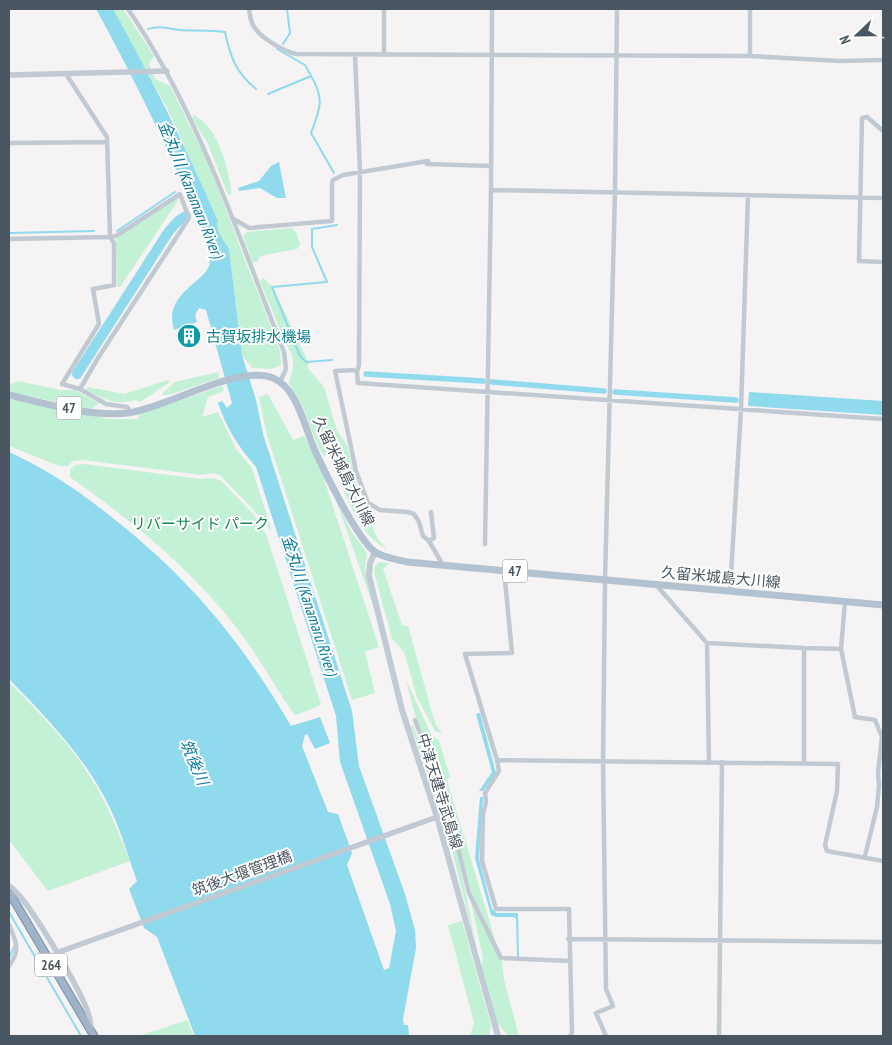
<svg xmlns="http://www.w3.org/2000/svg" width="892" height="1045" viewBox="0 0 892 1045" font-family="'PT Sans Narrow','Noto Sans JP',sans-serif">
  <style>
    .green { fill: #c3f1d5 }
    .water { fill: #90daee }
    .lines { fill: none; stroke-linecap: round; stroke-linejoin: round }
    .stream { stroke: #90daee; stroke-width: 2 }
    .canal { stroke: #90daee; stroke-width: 5.5 }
    .river { stroke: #90daee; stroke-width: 10 }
    .trunk-casing { stroke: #7690ad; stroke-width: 9 }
    .minor { stroke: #c1cad2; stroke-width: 4.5 }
    .tertiary { stroke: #c1cad2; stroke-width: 5.5 }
    .secondary { stroke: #c1cbd6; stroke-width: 6 }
    .primary { stroke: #b3c2d1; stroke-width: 7 }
    .trunk { stroke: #9fb4c9; stroke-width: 7 }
    .labels { text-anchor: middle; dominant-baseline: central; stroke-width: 4; stroke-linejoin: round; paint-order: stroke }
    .shield { fill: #fff; stroke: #808990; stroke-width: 1 }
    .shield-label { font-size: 14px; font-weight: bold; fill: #4a5661 }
    .culture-label { font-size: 15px; fill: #0d838f; stroke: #fff; text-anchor: start }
    .street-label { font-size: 15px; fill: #4a5661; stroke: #fff }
    .park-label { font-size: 15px; fill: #17864f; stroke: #fff }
    .water-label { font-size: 16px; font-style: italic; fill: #0c7c9b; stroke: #fff }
  </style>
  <rect width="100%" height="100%" fill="#f5f3f3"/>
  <path class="green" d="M 113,9 L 123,9 L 154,56 L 149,64 L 155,79 L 170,86 L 206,158 L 280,351 L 281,365 L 271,369 L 252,368 L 242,355 L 229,249 C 223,241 215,231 218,221 L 169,112 Z
    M 194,115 C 220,130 227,166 232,194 L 228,195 L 208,144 L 192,118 Z
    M 174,199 L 179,199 L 120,287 L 117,287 L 116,239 Z
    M 291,228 L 296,232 L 300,244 L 297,249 L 260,256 L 258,261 L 253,263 L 243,236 L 247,232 Z
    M 263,278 L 273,287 L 309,364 L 307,367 L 324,387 L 337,431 L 347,445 L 360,496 L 377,538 L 387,549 C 353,532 346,488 329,456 L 324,456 L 319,449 L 303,407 L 289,383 C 294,367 296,358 286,344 L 260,281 Z
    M 218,372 L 219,378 L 169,395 L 161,395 L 175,382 Z
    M 168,380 L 170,382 L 140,402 L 135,400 C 115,406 104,399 86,390 L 88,387 L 124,394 Z
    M 18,381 L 60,390 L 75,390 L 99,403 L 93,408 L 84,408 L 9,392 L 9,385 Z
    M 222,386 L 224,391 L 208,397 L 202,417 L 218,412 L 236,449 L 252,468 L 272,532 L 264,521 L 221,476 L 214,473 L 202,475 L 83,460 L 73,461 L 68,466 L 59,466 L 9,446 L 9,399 L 109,419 L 139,419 L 138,415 Z
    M 268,394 L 293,440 L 304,436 L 322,473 L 379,647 L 365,652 L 375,693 L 352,700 L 266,432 L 259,397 Z
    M 84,464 L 201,479 L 214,478 L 221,481 L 253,514 L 266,534 L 321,704 L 319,706 L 296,715 L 293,713 C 277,689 262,663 245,639 C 198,574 135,523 70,477 L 70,470 L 75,465 Z
    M 335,497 L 351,531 L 367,553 L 365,568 L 375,611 Z
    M 379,562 L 389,563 L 383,569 L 402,625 L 408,626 L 435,723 L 442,734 L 435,731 L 417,697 L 404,652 L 392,639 L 374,572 L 375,566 Z
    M 406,680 L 432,736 L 439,740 L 450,777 L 447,780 L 496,943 L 472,894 L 449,806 L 415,715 Z
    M 9,682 C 37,711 67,740 89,775 C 107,802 118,832 130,861 L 48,891 L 9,840 Z
    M 413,725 L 446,810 L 457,850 L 477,950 L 446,827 L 411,726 Z
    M 471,902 L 502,963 L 504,980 L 519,1036 L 509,1036 L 497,1023 L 481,966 L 483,958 Z
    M 462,921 L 491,1025 L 489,1036 L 470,1036 L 474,1023 L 448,925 Z
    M 187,1020 L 194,1036 L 139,1036 Z"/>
  <path class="water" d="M 96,9 L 113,9 C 152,78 186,148 218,221 C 215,231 224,241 229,249 L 242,355 L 256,400 L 263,434 L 352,711 L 359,766 L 405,894 L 415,930 L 416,948 L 403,1019 L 404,1025 L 408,1025 L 409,1036 L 195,1036 L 157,937 L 144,928 L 129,889 L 137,881 C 127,853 119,824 105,798 C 81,753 45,716 9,679 L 9,452 C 47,469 82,493 114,519 C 191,580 242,642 291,726 L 320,717 L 330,743 L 315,749 L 307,734 L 305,735 L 302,746 L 328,812 L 338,814 L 352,853 L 347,865 L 384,970 L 389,968 L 396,931 L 390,904 L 340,762 L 336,716 L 256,467 C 239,448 226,427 218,403 L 222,401 L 227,408 L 232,403 L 206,310 L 199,308 L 195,315 L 197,322 L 174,330 C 162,291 210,282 210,261 C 210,240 195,212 187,193 C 159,130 129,69 96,9 Z
    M 279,162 L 286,198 L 277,198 L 260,188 L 239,191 L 238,188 L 259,181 L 271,166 Z
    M 749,392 L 883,401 L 883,415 L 748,406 Z
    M 480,713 L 496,773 L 483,791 L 479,791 L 492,772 L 476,714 Z
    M 480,797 L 483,797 L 479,859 L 492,909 L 497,913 L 518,913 L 519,957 L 517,957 L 516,919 L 514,917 L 496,917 L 491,915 L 475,858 Z"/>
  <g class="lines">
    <path class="stream" d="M 148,29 C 160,25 169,29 180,30 C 195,31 210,30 225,32 C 230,56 236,73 256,89
      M 283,44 L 290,33 L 287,9
      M 277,49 L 305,65 L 311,76
      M 268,94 L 311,76 C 325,99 320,109 311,133 L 334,173
      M 117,231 L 175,192
      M 9,233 L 94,231
      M 332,360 L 306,362 L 300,356 L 272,287 L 327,282 L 312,247 L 312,229 L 337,225
      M 9,912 L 81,1036
      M 9,958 L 14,947"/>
    <path class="canal" d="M 366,374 L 483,381
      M 492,382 L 604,391
      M 615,392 L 736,400"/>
    <path class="river" d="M 77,374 L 169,231 L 178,221 L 186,216"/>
    <g class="trunk-casing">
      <path id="trunk" d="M 9,892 L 94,1036"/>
    </g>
    <path class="minor" d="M 128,9 C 199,113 238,235 284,352 L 286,369 L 280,382
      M 249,9 C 250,14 250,20 253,25 C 259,37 283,51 296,54 L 750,56 L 840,61 L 883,60
      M 384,9 L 384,55
      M 492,9 L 491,190 L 883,198
      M 355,55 L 360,172 L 359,365 L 357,372 L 354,370 L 335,371 L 356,471 L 368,503 L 380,510 L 408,512 L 414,514 L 419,522 L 423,536 L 429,541 L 443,565
      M 750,56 L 750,9
      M 883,131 L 867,117 L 862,118 L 859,261 L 883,262
      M 9,143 L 107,142
      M 232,218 L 249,228 L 332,221 L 332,184 L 333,180 L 343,175 L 428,161 L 427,164 L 491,166
      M 9,239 L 110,237 L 107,137 L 66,74
      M 357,372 L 358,383 L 883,419
      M 80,389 L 98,358 L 189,218 L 180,194 L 116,236 L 110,237 L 114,243 L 114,285 L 93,289 L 99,324 L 62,384 L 80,389 L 106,404 L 127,407 L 131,412
      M 429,541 L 434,538 L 431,512
      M 485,544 L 491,190
      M 657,586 L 707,643 L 804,648
      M 730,591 L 741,409 L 748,195
      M 845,602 L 841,649 L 855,717 L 875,720 L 882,737 L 878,773 L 879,785 L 877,807 L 865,856
      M 707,643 L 709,763
      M 415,720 L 448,807 L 469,893 L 501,958 L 569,961
      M 497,760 L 465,654 L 512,653 L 504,570
      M 804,763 L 804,648 L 841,649
      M 9,925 C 16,941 21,950 9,966
      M 568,939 L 883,942
      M 570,1036 L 572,1033 L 569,909 L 496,909 L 482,861 L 483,814 L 486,802 L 485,793 L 499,771 L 497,760 L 838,764 L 837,791 L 825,845 L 827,851 L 883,861
      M 606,1036 L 596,1013 L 613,1006 L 606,989 L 603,762 L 605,580 L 615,191 L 617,9
      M 719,1036 L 722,762"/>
    <path class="tertiary" d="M 9,75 L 167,71
      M 9,886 C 28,897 76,984 86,1007 C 89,1014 91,1022 91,1030
      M 56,953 L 437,817"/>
    <path class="secondary" d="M 375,552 L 370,563 L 369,576 L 402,710 L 437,817 L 498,1036"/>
    <path class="primary" d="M 9,395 C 47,404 89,417 128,413 C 167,408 237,364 273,378 C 298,388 305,429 315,451 C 325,473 358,540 375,552 C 384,558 397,559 407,562 L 883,605"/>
    <use href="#trunk" class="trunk"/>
  </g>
  <defs>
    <g id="building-disc" transform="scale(1.25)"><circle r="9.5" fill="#0f9aa8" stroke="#fff"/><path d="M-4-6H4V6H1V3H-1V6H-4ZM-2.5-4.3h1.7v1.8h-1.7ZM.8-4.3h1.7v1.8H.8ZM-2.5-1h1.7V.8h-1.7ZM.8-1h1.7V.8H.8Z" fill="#fff"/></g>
  </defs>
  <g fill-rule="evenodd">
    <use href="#building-disc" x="189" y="336"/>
  </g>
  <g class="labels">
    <g class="shield">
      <rect x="56.5" y="396.5" width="25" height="23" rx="4"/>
      <rect x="502.5" y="559.5" width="25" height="23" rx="4"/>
      <rect x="35" y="953.5" width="32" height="23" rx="4"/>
    </g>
    <g class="shield-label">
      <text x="69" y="408">47</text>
      <text x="515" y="571">47</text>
      <text x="51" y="965">264</text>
    </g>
    <g class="culture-label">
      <text x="206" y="336">古賀坂排水機場</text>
    </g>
    <g class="street-label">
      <text transform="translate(344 471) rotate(64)">久留米城島大川線</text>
      <text transform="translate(721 577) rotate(5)">久留米城島大川線</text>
      <text transform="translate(440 791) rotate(73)">中津天建寺武島線</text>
      <text transform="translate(242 873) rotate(-20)">筑後大堰管理橋</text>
    </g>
    <g class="park-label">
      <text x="200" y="523">リバーサイド パーク</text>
    </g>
    <g class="water-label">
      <text transform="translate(191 189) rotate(68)">金丸川 (Kanamaru River)</text>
      <text transform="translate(310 605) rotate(72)">金丸川 (Kanamaru River)</text>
      <text transform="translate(195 762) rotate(67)">筑後川</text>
    </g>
  </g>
  <rect width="892" height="1045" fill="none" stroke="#4a5661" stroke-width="20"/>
  <g transform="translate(857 35) rotate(248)" stroke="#ffffff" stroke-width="4" paint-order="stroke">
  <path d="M0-4L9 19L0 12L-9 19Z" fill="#4a5661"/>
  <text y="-8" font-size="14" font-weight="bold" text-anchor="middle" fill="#4a5661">N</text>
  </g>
</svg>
